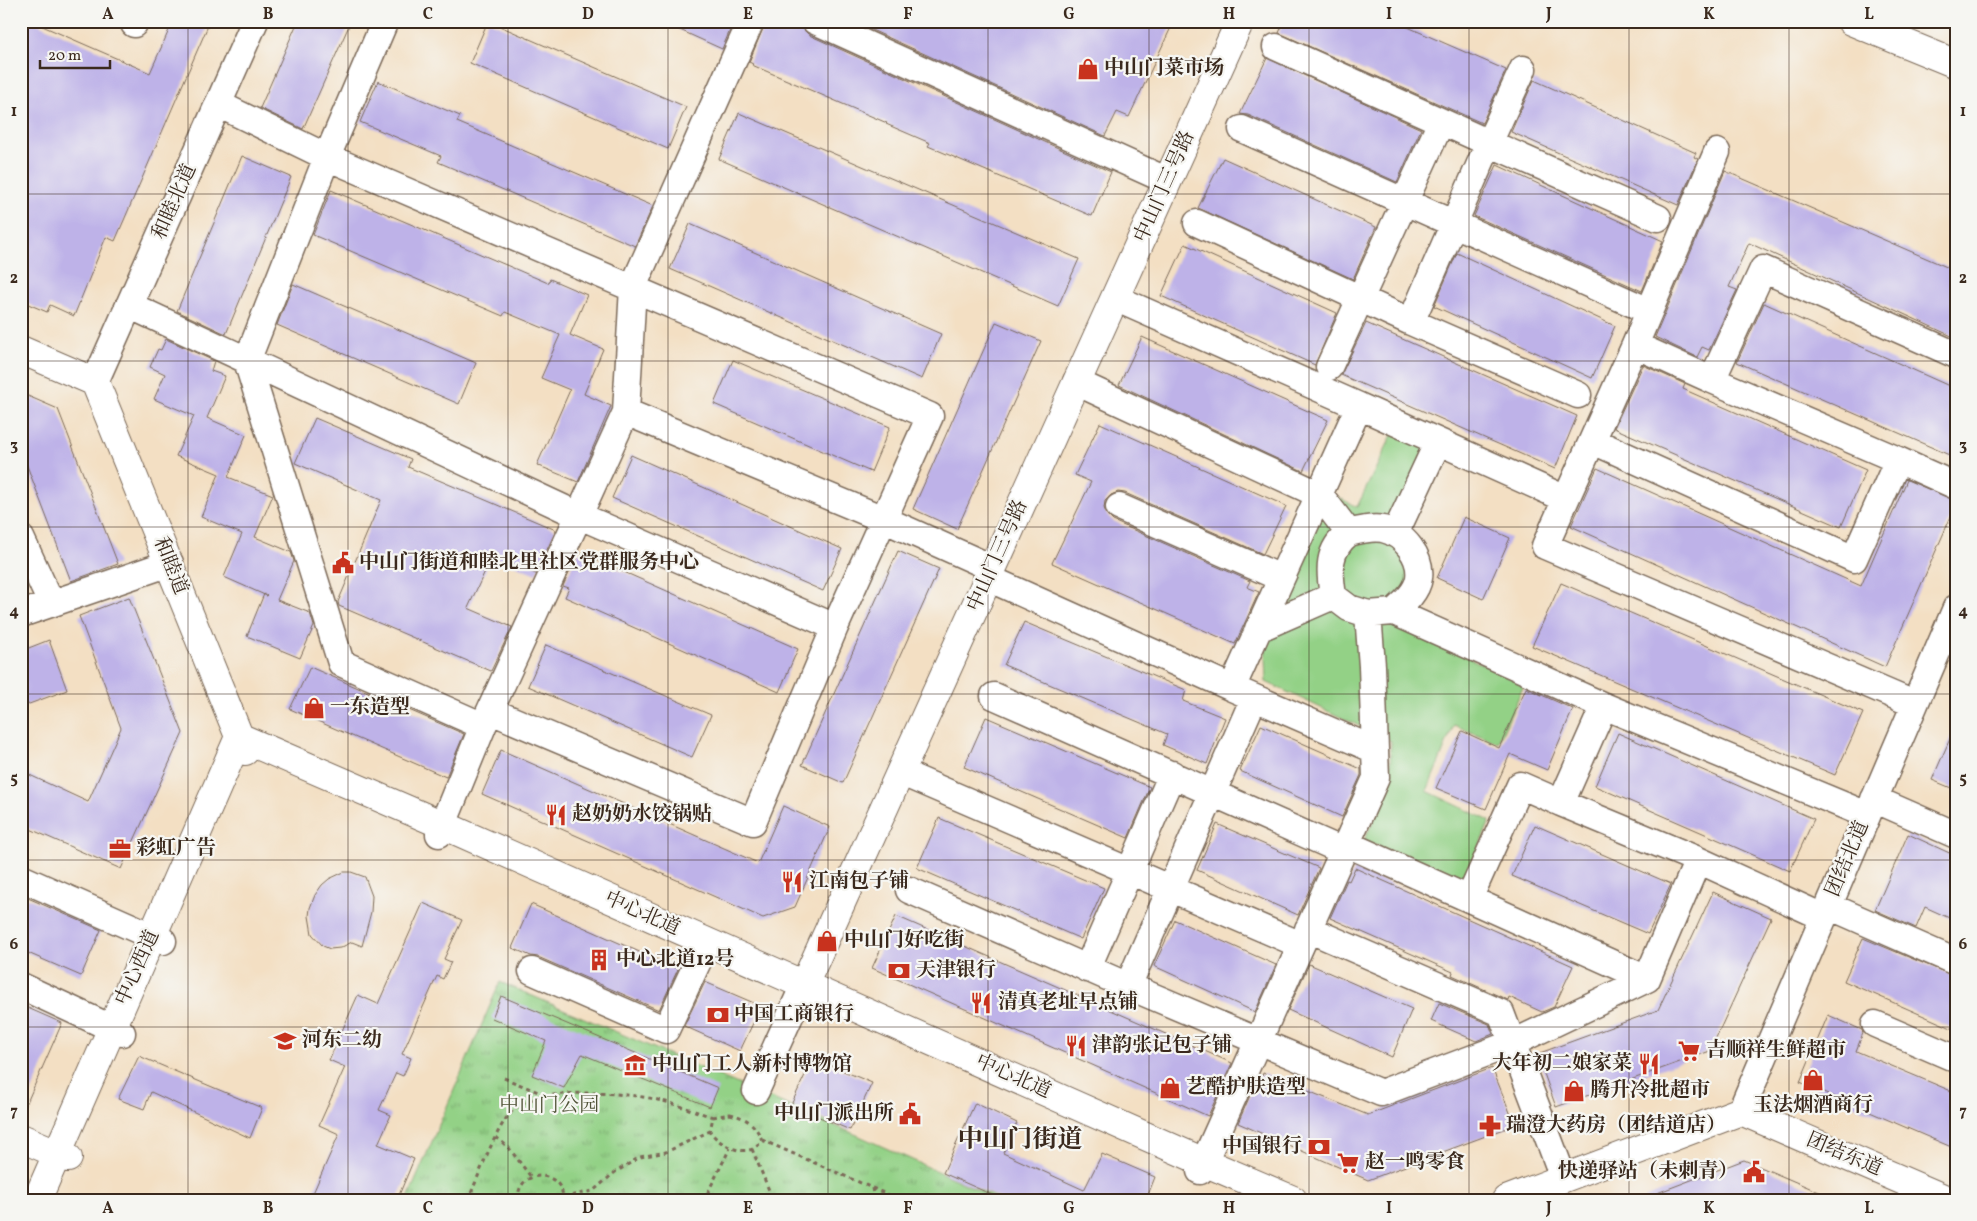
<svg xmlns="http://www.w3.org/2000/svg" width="1977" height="1221" viewBox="0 0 1977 1221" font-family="Vollkorn,'Noto Serif SC',serif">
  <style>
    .park { fill: url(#park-tufts); stroke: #677e52 }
    .garden { fill: #93d186; stroke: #677e52 }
    .building { fill: #beb2e8 }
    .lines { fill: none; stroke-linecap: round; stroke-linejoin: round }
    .minor-casing { stroke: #7b6958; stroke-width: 29 }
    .tertiary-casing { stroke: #7b6958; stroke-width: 30 }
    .secondary-casing { stroke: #7b6958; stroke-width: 30 }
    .path { stroke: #7b6958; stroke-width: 3; stroke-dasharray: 4 4; stroke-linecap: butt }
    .minor { stroke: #fff; stroke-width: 26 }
    .tertiary { stroke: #fff; stroke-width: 28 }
    .secondary { stroke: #fff; stroke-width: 28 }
    .grid { fill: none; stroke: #3b2a1e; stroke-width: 1; stroke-opacity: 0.55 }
    .labels { text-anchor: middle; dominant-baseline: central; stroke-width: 4.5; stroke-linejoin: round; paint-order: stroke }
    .poi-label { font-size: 20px; font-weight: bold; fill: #3b2a1e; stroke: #f6f6f2; text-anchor: start }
    .street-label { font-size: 20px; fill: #3b2a1e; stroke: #f6f6f2 }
    .park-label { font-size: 20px; fill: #515438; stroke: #f6f6f2 }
    .district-label { font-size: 25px; font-weight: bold; fill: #3b2a1e; stroke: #f6f6f2 }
    .neatline { fill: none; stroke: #3b2a1e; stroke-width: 2 }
    .grid-label { font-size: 16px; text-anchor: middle; font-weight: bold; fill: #3b2a1e }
  </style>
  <defs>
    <pattern id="park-tufts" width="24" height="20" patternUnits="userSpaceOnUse" patternTransform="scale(1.25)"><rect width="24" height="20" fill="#93d186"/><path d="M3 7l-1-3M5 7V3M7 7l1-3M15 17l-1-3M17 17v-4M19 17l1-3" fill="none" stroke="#79aa6d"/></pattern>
  </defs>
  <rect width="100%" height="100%" fill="#f6f6f2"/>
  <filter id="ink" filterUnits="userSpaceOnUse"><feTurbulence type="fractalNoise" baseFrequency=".02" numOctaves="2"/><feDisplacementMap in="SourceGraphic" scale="10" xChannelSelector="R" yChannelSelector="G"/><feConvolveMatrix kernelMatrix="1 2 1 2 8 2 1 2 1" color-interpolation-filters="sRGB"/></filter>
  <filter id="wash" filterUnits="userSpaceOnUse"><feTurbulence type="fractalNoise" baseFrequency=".0096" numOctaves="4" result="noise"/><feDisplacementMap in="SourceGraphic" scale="20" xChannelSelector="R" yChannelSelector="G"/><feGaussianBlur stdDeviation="1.12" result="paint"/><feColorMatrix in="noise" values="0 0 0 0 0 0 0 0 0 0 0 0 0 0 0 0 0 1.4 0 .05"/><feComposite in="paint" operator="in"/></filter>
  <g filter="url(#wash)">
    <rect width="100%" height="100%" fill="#f3dfc3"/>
    <path class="park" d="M 500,982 L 857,1135 L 1001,1200 L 407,1200 Z"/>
    <path class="garden" d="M 1394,431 L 1429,447 L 1392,524 L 1415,541 L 1406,630 L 1525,683 L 1498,743 L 1454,725 L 1427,791 L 1490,821 L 1464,883 L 1364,840 L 1389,789 L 1391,741 L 1266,682 L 1265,657 L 1271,616 L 1330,493 L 1357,507 Z"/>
    <g id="blocks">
      <path class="building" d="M 21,21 L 31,21 L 150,73 L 173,21 L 210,21 L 115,241 L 106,237 L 74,316 L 50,305 L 47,312 L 21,301 Z
        M 298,21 L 351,21 L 303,129 L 260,108 Z
        M 488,21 L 686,107 L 668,149 L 470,63 Z
        M 660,21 L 734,21 L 722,49 Z
        M 766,21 L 800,21 L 803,29 L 809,35 L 1111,172 L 1092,216 L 928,146 L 930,143 L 886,124 L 887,123 L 752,65 L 753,64 L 749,62 Z
        M 852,21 L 1174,21 L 1129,117 L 1117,112 L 1105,136 Z
        M 1284,21 L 1394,21 L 1506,70 L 1482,123 L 1279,33 Z
        M 1267,58 L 1421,129 L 1397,182 L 1248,115 L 1240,114 Z
        M 1534,80 L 1696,153 L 1694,157 L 1698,159 L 1678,205 L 1511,132 Z
        M 378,81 L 460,116 L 457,122 L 653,206 L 635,246 L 438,162 L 441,156 L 360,122 Z
        M 739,113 L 1079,259 L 1058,306 L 719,159 Z
        M 242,156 L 291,177 L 226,334 L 177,311 Z
        M 1223,158 L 1376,227 L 1353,279 L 1198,208 Z
        M 1497,165 L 1663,241 L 1642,291 L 1474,216 Z
        M 1725,171 L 1956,271 L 1956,338 L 1749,243 L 1729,287 L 1737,290 L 1709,350 L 1702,347 L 1697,357 L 1655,337 Z
        M 331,190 L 548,283 L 550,279 L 587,295 L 570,335 L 603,349 L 584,394 L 611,406 L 578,482 L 537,465 L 570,390 L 541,378 L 560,335 L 505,312 L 503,316 L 313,235 Z
        M 690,224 L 941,334 L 922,379 L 670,269 Z
        M 1185,244 L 1337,313 L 1315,365 L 1161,296 Z
        M 1457,253 L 1615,326 L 1592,378 L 1434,306 Z
        M 293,284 L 476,363 L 459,404 L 277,325 Z
        M 1764,303 L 1956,389 L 1956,458 L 1737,362 Z
        M 996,322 L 1041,341 L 957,529 L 913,509 Z
        M 1366,323 L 1577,416 L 1555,469 L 1341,375 Z
        M 1142,337 L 1328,420 L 1303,471 L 1119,385 Z
        M 166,339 L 214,361 L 211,371 L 225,376 L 207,418 L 246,435 L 228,477 L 273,495 L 255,537 L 291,552 L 294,561 L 277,600 L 310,613 L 314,626 L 300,658 L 247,636 L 264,594 L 267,596 L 224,577 L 242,534 L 201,517 L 219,474 L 176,456 L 194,416 L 154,399 L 165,374 L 150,367 L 158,349 L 161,350 Z
        M 733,360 L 890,427 L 871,472 L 714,404 Z
        M 1643,365 L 1685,384 L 1683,389 L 1866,470 L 1841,527 L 1614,428 Z
        M 21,393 L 58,409 L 118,564 L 71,581 L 21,450 Z
        M 315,418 L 411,459 L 408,467 L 556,530 L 536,574 L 492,556 L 468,608 L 512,627 L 491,671 L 339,606 L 338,602 L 381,500 L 295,463 Z
        M 1100,423 L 1286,506 L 1263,554 L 1125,493 L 1118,492 L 1111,495 L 1105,501 L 1104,508 L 1107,515 L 1113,521 L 1250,581 L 1247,587 L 1259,592 L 1235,644 L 1052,563 L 1091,482 L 1075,475 Z
        M 631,455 L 842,549 L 823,591 L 612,498 Z
        M 1597,468 L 1861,586 L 1907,480 L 1956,501 L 1956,505 L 1885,667 L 1571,526 Z
        M 1464,517 L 1510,538 L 1483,599 L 1437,578 Z
        M 898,551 L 939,569 L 843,783 L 802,765 Z
        M 579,552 L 798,649 L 779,692 L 565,597 L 569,588 L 563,586 Z
        M 1561,583 L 1863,713 L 1835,775 L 1532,646 Z
        M 129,597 L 183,733 L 121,869 L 21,825 L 21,771 L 88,802 L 121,728 L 79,616 Z
        M 1024,622 L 1186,690 L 1183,701 L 1225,718 L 1207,764 L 1163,745 L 1167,734 L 1004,665 Z
        M 49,640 L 67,690 L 21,707 L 21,651 Z
        M 546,645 L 711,715 L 692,757 L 528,686 Z
        M 310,667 L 464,734 L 446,777 L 290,709 Z
        M 1526,688 L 1573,709 L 1547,770 L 1510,754 L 1486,809 L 1436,788 L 1462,731 L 1499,748 Z
        M 986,717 L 1150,787 L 1128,838 L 964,767 Z
        M 1261,725 L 1361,769 L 1361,775 L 1342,817 L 1240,771 Z
        M 1956,725 L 1956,790 L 1932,780 Z
        M 1618,733 L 1814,819 L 1790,871 L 1595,786 Z
        M 501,750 L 758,863 L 783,806 L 830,827 L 795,907 L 763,918 L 482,794 Z
        M 939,818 L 1104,888 L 1081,939 L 917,868 Z
        M 1217,824 L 1319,868 L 1298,915 L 1197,870 Z
        M 1535,825 L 1671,884 L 1648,934 L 1512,876 Z
        M 1908,834 L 1956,856 L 1956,921 L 1925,907 L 1916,928 L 1875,910 Z
        M 1355,868 L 1573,966 L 1554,1007 L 1542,1012 L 1509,997 L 1508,1000 L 1452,975 L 1453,972 L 1330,918 L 1347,880 L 1349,881 Z
        M 344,872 L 351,872 L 365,877 L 372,896 L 371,912 L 362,946 L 352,942 L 340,948 L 330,949 L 323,946 L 312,934 L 309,916 L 310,908 L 315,895 L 322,885 L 329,879 Z
        M 1713,892 L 1771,918 L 1710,1051 L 1556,1107 L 1537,1054 L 1658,1010 Z
        M 21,895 L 101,930 L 81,976 L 21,950 Z
        M 423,903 L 462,920 L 444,959 L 451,962 L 443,979 L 437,976 L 402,1054 L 411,1058 L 403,1076 L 396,1073 L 379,1110 L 391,1115 L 378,1144 L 414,1159 L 397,1200 L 310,1200 L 339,1134 L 319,1125 L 345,1067 L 329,1060 L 358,995 L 378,1004 Z
        M 531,904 L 678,969 L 659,1010 L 538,957 L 531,956 L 512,948 Z
        M 896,916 L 1232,1063 L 1208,1116 L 872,968 Z
        M 1175,920 L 1276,965 L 1255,1012 L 1154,966 Z
        M 1863,938 L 1956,977 L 1956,1030 L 1844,981 Z
        M 1309,964 L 1412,1009 L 1392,1057 L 1288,1010 Z
        M 705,982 L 761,1006 L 740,1051 L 684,1026 Z
        M 501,996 L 718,1088 L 710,1107 L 582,1054 L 564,1088 L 532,1075 L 546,1041 L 492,1018 Z
        M 1439,1003 L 1489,1024 L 1493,1034 L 1476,1041 L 1431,1021 Z
        M 21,1005 L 62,1023 L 21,1116 Z
        M 1828,1015 L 1862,1030 L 1863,1033 L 1856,1051 L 1956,1093 L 1956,1149 L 1800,1082 Z
        M 139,1056 L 262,1108 L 250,1138 L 151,1092 L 144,1109 L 118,1099 Z
        M 813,1058 L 872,1083 L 850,1130 L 791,1105 Z
        M 1492,1068 L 1515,1125 L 1368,1180 L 1238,1123 L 1259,1075 L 1262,1076 L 1263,1073 L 1368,1115 Z
        M 975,1103 L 1017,1123 L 1003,1153 L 1084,1190 L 1102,1154 L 1155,1177 L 1146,1200 L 1004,1200 L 943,1173 Z
        M 1744,1160 L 1838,1200 L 1644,1200 L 1644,1198 Z"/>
    </g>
  </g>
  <g filter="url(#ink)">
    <use href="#blocks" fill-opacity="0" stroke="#7b6958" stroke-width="1"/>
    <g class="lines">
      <g class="minor-casing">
        <path id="minor" d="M 385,21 L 327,157 L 247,361 L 341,663 L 483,726
          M 815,21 L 1168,181
          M 134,24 L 135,21
          M 1276,47 L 1489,143 L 1411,322 L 1578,395
          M 1523,69 L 1489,143 L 1658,218
          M 1242,129 L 1649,311
          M 1197,223 L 1411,322
          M 1115,298 L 1359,406
          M 129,305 L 580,516 L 835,627 L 930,416 L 327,157 L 218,104
          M 1635,345 L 1712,380
          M 1329,367 L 1441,122
          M 95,382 L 255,21
          M 1076,382 L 1320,495 L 1349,533 C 1360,530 1372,527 1383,529 C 1404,534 1422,557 1419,578 C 1417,592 1404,603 1394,612
          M 626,412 L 883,519 L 992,568
          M 1593,441 L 1854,559 L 1898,460 L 1712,380 L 1763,269 L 1956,355
          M 1898,460 L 1956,486
          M 1566,499 L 1545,546 L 1914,704
          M 1119,507 L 1281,578
          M 1349,533 C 1327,550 1329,570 1333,596 L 1349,608 L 1368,614
          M 1395,534 L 1438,442
          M 21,538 L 51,603
          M 988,578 L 1232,688
          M 21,614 L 170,563
          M 1258,629 L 1333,596
          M 994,696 L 1343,851
          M 1604,706 L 1561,803 L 1698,860
          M 491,711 L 753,822 L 835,627
          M 1375,750 L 1232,688 L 1359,406 L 1566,499 L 1635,345 L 1717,152
          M 900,772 L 1301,945
          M 1874,799 L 1956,835
          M 439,834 L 483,726 L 626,412 L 633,287 L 751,21
          M 1347,844 L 1647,979
          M 21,878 L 163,941
          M 909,890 L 1128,986 L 1381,1093 L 1513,1043 L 1647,979 L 1698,860 L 1823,917
          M 1469,899 L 1520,785 L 1561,803
          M 1829,906 L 1956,962
          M 1308,929 L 1501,1013 L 1563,1177
          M 1087,969 L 1172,774
          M 532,971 L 666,1030 L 707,942
          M 21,986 L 122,1033
          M 1128,986 L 1254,698
          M 1875,1024 L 1956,1059
          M 756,1091 L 804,985
          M 1741,1111 L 1956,608
          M 1200,1171 L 1376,778 L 1372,666 L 1368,614 L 1394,612 L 1604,706 L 1867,815"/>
      </g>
      <g class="tertiary-casing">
        <path id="tertiary" d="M 21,350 L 95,382 L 245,751
          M 239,737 L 443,825 L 1204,1162 L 1293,1200
          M 804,985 L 1240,21
          M 21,1138 L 68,1158
          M 37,1200 L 239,737
          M 1506,1200 L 1741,1111 L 1948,1200"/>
      </g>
      <g class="secondary-casing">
        <path id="secondary" d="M 1851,21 L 1956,64"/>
      </g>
      <path class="path" d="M 504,1078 L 548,1096
        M 730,1114 C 747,1118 755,1124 762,1140 C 751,1161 720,1147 710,1131 L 713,1117 Z
        M 496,1137 L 509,1148 L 531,1177
        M 762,1140 L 900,1200
        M 752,1149 L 773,1200
        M 872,1188 L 874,1200
        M 564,1197 L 593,1191 L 614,1173 L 640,1157 L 666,1152 L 710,1131
        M 468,1200 C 480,1174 495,1127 515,1108 C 538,1087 628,1092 658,1100 C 676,1104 694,1111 713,1117
        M 518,1200 C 517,1167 564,1169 563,1200
        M 704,1200 L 730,1148"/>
      <use href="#minor" class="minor"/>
      <use href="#tertiary" class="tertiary"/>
      <use href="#secondary" class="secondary"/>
    </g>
  </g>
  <path class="grid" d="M 188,21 L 188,1200M 348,21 L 348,1200M 508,21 L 508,1200M 668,21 L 668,1200M 828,21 L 828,1200M 988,21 L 988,1200M 1149,21 L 1149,1200M 1309,21 L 1309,1200M 1469,21 L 1469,1200M 1629,21 L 1629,1200M 1789,21 L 1789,1200M 21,194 L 1956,194M 21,361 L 1956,361M 21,527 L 1956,527M 21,694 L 1956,694M 21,860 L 1956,860M 21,1027 L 1956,1027"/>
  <defs>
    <g id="shop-bare" transform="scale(1.725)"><path d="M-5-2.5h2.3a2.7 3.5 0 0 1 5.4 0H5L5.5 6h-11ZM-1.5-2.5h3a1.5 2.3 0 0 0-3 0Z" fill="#c8321e" stroke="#f6f6f2" stroke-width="2.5" paint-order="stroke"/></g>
    <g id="civic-bare" transform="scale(1.725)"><path d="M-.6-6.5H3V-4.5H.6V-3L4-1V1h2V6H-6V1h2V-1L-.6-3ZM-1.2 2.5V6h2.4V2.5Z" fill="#c8321e" stroke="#f6f6f2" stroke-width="2.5" paint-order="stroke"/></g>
    <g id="restaurant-bare" transform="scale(1.725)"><path d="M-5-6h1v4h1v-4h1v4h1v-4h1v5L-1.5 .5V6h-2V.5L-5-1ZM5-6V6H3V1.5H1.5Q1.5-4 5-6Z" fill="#c8321e" stroke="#f6f6f2" stroke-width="2.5" paint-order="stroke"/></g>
    <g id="office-bare" transform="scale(1.725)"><path d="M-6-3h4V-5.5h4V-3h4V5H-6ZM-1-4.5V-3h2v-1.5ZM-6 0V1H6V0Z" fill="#c8321e" stroke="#f6f6f2" stroke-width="2.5" paint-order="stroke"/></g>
    <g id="building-bare" transform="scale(1.725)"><path d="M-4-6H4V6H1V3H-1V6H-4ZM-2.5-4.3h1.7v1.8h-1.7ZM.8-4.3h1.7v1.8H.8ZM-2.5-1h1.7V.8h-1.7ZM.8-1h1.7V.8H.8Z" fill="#c8321e" stroke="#f6f6f2" stroke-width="2.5" paint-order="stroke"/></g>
    <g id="bank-bare" transform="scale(1.725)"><path d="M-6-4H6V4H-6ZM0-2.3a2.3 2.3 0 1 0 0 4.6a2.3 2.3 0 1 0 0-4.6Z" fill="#c8321e" stroke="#f6f6f2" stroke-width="2.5" paint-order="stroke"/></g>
    <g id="school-bare" transform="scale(1.725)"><path d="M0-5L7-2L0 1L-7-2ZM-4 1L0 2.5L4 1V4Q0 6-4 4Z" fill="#c8321e" stroke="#f6f6f2" stroke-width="2.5" paint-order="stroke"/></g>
    <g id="supermarket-bare" transform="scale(1.725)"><path d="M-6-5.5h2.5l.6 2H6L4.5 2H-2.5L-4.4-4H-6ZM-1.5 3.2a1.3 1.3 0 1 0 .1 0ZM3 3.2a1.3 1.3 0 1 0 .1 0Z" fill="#c8321e" stroke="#f6f6f2" stroke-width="2.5" paint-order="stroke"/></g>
    <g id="museum-bare" transform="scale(1.725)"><path d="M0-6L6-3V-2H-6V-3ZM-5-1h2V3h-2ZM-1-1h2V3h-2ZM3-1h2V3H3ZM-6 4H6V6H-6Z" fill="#c8321e" stroke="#f6f6f2" stroke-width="2.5" paint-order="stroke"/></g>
    <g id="pharmacy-bare" transform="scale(1.725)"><path d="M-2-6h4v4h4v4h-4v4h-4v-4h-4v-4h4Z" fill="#c8321e" stroke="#f6f6f2" stroke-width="2.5" paint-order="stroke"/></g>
  </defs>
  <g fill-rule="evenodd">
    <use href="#shop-bare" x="1088" y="69"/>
    <use href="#civic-bare" x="343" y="563"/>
    <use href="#shop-bare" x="314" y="708"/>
    <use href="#restaurant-bare" x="556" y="815"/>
    <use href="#office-bare" x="120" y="849"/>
    <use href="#restaurant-bare" x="792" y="882"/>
    <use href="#shop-bare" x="827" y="941"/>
    <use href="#building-bare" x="599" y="960"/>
    <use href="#bank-bare" x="899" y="971"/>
    <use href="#restaurant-bare" x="981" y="1003"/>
    <use href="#bank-bare" x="718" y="1015"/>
    <use href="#school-bare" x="285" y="1041"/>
    <use href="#restaurant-bare" x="1076" y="1046"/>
    <use href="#supermarket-bare" x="1689" y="1051"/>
    <use href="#restaurant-bare" x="1649" y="1064"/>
    <use href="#museum-bare" x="635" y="1065"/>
    <use href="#shop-bare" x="1813" y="1080"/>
    <use href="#shop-bare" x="1170" y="1088"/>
    <use href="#shop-bare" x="1574" y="1091"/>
    <use href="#civic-bare" x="910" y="1114"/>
    <use href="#pharmacy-bare" x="1490" y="1126"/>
    <use href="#bank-bare" x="1319" y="1147"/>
    <use href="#supermarket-bare" x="1348" y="1163"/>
    <use href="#civic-bare" x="1754" y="1172"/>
  </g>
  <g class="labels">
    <g class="poi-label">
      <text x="1104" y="69">中山门菜市场</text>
      <text x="359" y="563">中山门街道和睦北里社区党群服务中心</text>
      <text x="330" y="708">一东造型</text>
      <text x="572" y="815">赵奶奶水饺锅贴</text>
      <text x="136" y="849">彩虹广告</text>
      <text x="809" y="882">江南包子铺</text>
      <text x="844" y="941">中山门好吃街</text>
      <text x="616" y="960">中心北道12号</text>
      <text x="916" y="971">天津银行</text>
      <text x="998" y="1003">清真老址早点铺</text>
      <text x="734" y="1015">中国工商银行</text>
      <text x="302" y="1041">河东二幼</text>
      <text x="1092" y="1046">津韵张记包子铺</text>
      <text x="1706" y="1051">吉顺祥生鲜超市</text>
      <text x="1632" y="1064" text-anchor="end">大年初二娘家菜</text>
      <text x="652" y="1065">中山门工人新村博物馆</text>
      <text x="1186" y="1088">艺酷护肤造型</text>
      <text x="1590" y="1091">腾升冷批超市</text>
      <text x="1813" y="1106" text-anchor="middle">玉法烟酒商行</text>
      <text x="894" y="1114" text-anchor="end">中山门派出所</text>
      <text x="1506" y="1126">瑞澄大药房（团结道店）</text>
      <text x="1302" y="1147" text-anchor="end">中国银行</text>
      <text x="1365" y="1163">赵一鸣零食</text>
      <text x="1738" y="1172" text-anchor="end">快递驿站（未刺青）</text>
    </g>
    <g class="street-label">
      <text transform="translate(1165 187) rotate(-66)">中山门三号路</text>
      <text transform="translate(175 202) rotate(-66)">和睦北道</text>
      <text transform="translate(998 556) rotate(-66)">中山门三号路</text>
      <text transform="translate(170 566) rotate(68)">和睦道</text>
      <text transform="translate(1848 859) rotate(-67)">团结北道</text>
      <text transform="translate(642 914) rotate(24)">中心北道</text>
      <text transform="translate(138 968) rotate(-66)">中心西道</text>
      <text transform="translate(1013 1077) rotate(24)">中心北道</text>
      <text transform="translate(1844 1155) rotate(23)">团结东道</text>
    </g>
    <g class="park-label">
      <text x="549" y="1106">中山门公园</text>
    </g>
    <g class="district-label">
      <text x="1020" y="1140">中山门街道</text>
    </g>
  </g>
  <rect width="1977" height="1221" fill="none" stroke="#f6f6f2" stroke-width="55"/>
  <path d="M40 60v8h70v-8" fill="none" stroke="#3b2a1e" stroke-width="2.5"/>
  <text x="48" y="60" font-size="15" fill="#3b2a1e" stroke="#f6f6f2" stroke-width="4" paint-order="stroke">20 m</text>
  <rect x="28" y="28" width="1922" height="1166" class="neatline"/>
  <g class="grid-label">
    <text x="108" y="19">A</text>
    <text x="268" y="19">B</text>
    <text x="428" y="19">C</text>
    <text x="588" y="19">D</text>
    <text x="748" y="19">E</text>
    <text x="908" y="19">F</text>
    <text x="1069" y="19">G</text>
    <text x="1229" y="19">H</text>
    <text x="1389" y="19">I</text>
    <text x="1549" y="19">J</text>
    <text x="1709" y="19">K</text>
    <text x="1869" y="19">L</text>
    <text x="14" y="116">1</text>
    <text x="1963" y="116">1</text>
    <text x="14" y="283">2</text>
    <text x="1963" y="283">2</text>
    <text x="14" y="450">3</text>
    <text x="1963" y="450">3</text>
    <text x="14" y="616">4</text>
    <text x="1963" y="616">4</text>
    <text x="14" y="783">5</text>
    <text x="1963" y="783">5</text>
    <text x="14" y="949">6</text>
    <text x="1963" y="949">6</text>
    <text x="14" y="1116">7</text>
    <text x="1963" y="1116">7</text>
    <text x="108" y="1213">A</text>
    <text x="268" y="1213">B</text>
    <text x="428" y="1213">C</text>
    <text x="588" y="1213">D</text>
    <text x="748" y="1213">E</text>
    <text x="908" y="1213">F</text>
    <text x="1069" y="1213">G</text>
    <text x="1229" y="1213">H</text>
    <text x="1389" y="1213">I</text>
    <text x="1549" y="1213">J</text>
    <text x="1709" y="1213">K</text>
    <text x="1869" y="1213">L</text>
  </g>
</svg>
